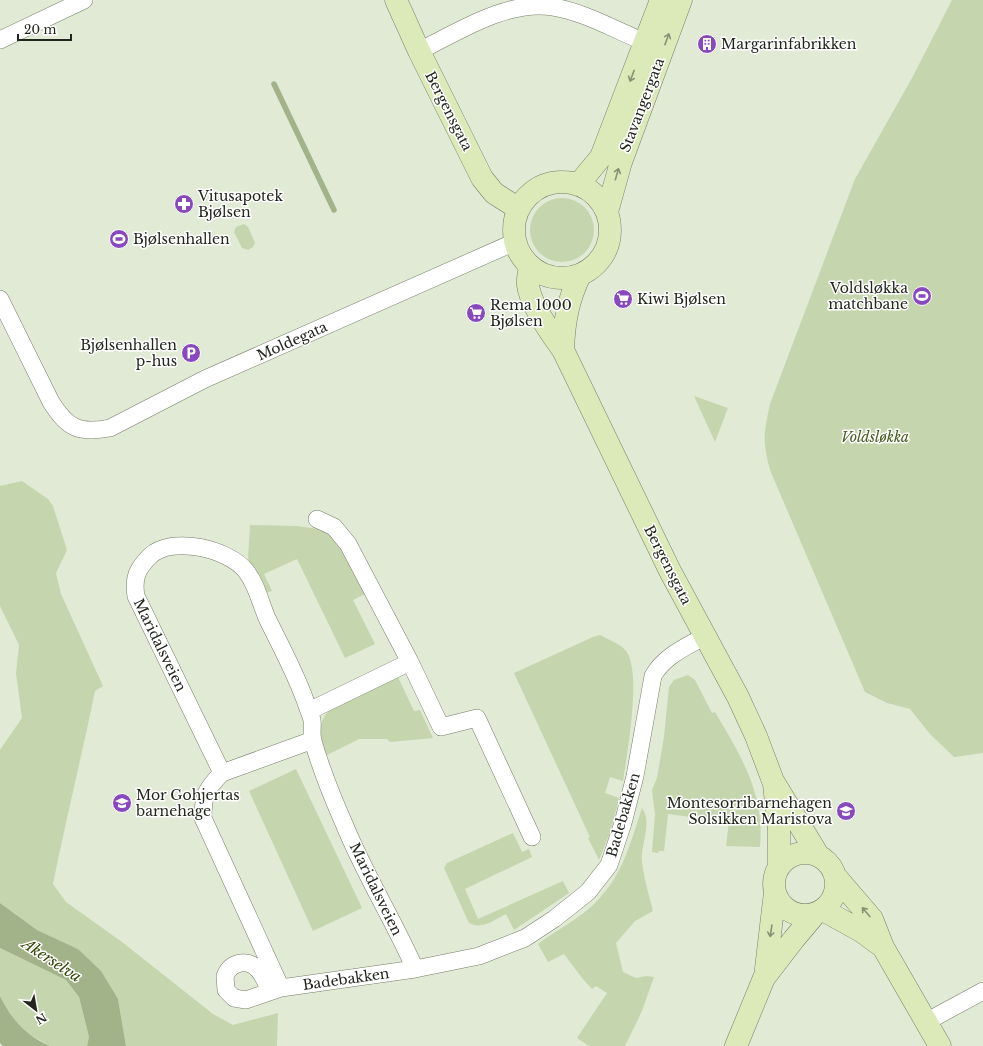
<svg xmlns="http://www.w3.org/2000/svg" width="983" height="1046" viewBox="0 0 983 1046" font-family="'Libre Baskerville',serif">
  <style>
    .green { fill: #c5d5ae }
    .water { fill: #a2b389 }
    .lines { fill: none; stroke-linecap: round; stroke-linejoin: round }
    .stream { stroke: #a2b389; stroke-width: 5.5 }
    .street-casing { stroke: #757e69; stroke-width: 18 }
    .secondary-casing { stroke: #757e69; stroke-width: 23 }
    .street { stroke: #fff; stroke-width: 17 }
    .secondary { stroke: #dceaba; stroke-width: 22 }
    .oneway { stroke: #889173 }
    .labels { text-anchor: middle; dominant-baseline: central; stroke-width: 3; stroke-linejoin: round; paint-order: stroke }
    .poi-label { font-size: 14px; fill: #22251d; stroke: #fff; text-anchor: start }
    .street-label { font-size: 14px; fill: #22251d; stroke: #fff }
    .park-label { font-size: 14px; font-style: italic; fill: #475c1e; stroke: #fff }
    .water-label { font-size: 15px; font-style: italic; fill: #334702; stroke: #fff }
  </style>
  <rect width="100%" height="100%" fill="#e1ead4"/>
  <path class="green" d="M 952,0 L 983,0 L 983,753 L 954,757 L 930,734 L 910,709 L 887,703 L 865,692 L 770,470 C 762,440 764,433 770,404 L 855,179 L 912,78 Z
    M530 230a32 32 0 1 1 64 0a32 32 0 1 1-64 0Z
    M 244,224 L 248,227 L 255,243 L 253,247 L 248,250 L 242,248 L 234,232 L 236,227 Z
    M 694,396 L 728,408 L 715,442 Z
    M 22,481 L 48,499 L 53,506 L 67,550 L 56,573 L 61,594 L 103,686 L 95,691 C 82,755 66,819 53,884 L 66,902 L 122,942 L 213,1014 L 233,1025 L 278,1013 L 277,1046 L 126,1046 L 118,999 L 78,949 L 37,930 L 0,903 L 0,750 L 22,718 L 16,673 L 19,645 L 0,606 L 0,486 Z
    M 250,525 L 296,526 L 335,531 L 365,594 L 353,600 L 375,644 L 345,658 L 297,559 L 264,574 L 272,591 L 266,593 L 248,559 Z
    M 600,635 C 607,639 621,644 626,651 C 642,671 627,754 623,781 L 610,777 L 605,793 L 619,798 L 611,830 L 599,860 L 588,838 L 590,837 L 514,673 L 593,637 Z
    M 688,675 L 695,680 L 712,713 L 715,712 C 741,756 765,794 760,847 L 726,846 L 729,822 L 668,814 L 664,851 L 659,851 L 658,853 L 652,852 L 655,815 L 652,790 L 657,778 L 664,737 L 669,687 L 674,680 Z
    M 398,677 L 414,711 L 420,710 L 433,738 L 390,742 L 387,739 L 359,739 L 327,755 C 320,736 315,722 333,707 Z
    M 296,769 L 362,908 L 313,931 L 249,791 Z
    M 642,808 C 653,823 640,845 642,862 C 644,879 649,895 653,911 L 635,921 L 616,943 L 623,972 L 636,978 L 646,976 L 654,977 L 642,1011 L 625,1046 L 589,1046 L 577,1038 L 607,993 L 596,986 L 592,989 L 582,978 L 564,954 L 548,962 L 538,944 C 554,932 583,916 595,903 C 623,875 630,844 642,808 Z
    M 513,833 L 522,852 L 529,849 L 532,857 L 465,889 L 478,919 L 563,881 L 569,893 L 514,930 L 506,914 C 494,920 482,930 469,923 L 444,868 L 447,863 Z
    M 0,948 L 66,980 L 79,997 L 89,1037 L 87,1046 L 50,1046 L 22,1030 L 7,1012 L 0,996 Z"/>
  <path class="water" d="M 0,903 L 37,930 L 78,949 L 101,971 L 118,999 L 126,1046 L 87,1046 L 89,1037 L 79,997 L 66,980 L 0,948 Z
    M 0,996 C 11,1019 26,1036 50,1046 L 3,1046 L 0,1043 Z"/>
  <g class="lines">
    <path class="stream" d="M 274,84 L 334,210"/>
    <g class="street-casing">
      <path id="street" d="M 0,40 L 84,0
        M 419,51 C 460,31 506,0 553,7 C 582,11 617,31 645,42
        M 0,299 L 51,402 C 67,428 79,434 110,428 L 205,379 L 515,242
        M 317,519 L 334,527 L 348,544 L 410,662
        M 309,711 L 410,662 L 441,727 L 477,718 L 532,837
        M 313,740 L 222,773 L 136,596 C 133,578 137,569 150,556 C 172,535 229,549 246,571 C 257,585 260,602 267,618 C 280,645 295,672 305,700 C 307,706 310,713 312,720 C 313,727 311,734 313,741 C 321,769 333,799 345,826 C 365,875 394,921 415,969
        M 222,773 C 206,789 203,795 203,818 L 280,986
        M 270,991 C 264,978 258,961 241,963 C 233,964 228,969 225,976 L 226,990 L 234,998 L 246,1000 L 281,988 L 415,969 L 479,956 L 525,938 L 554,919 L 588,892 L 609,865 L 623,823 L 635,776 L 653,676 C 664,656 686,647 705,636
        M 926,1022 L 983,991"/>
    </g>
    <g class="secondary-casing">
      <path id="secondary" d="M 396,0 L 419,51 L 482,178 L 494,193 L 519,209
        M514 230a48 48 0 1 1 96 0a48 48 0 1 1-96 0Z
        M 578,185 L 601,157 L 661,0
        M 607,212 L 621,162 L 681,0
        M 530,267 C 529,273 527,279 528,285 C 530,304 552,335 563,350 L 670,571 L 738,697 L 756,736 L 773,781 L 818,855
        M 563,350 C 564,322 568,300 580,275
        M 774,784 L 779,830 L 779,867
        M774 884a31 31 0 1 1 62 0a31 31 0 1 1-62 0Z
        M 836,877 L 872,919 L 883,947 L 940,1046
        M 823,910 L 861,931 L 883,947
        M 765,977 L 775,892
        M 736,1046 L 764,978 L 794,939 L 815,914"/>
    </g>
    <use href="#street" class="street"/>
    <use href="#secondary" class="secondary"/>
  </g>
  <defs><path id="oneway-shaft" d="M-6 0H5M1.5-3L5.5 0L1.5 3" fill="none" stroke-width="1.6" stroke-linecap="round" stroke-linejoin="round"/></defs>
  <g class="oneway">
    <use href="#oneway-shaft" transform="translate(667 39) rotate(-70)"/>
    <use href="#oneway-shaft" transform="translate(632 76) rotate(111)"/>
    <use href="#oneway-shaft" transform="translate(617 174) rotate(-74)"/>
    <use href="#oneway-shaft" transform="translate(866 912) rotate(-130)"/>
    <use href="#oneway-shaft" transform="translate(771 931) rotate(99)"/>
  </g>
  <defs>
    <g id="building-disc" transform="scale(1)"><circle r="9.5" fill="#8849bf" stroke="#fff"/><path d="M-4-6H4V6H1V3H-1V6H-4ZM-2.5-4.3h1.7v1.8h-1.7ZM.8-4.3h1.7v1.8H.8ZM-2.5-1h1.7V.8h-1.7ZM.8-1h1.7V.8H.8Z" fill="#fff"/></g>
    <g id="pharmacy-disc" transform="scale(1)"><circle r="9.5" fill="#8849bf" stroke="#fff"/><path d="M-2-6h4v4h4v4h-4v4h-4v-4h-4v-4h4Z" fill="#fff"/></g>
    <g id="stadium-disc" transform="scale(1)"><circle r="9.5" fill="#8849bf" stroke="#fff"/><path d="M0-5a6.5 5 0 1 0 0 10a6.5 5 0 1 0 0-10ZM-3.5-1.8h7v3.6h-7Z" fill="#fff"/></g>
    <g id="supermarket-disc" transform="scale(1)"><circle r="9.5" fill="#8849bf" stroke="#fff"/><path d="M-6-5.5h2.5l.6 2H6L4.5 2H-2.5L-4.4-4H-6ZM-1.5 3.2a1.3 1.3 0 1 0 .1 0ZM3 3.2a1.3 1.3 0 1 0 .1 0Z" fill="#fff"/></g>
    <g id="parking-disc" transform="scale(1)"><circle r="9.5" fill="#8849bf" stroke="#fff"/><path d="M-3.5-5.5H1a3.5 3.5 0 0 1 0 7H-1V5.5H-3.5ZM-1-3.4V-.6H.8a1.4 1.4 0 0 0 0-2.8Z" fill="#fff"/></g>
    <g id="school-disc" transform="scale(1)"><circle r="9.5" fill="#8849bf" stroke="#fff"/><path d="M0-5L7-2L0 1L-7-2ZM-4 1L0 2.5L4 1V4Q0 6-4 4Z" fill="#fff"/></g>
  </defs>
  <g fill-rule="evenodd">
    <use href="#building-disc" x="707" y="44"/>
    <use href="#pharmacy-disc" x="184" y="204"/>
    <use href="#stadium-disc" x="119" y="239"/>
    <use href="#stadium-disc" x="922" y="296"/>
    <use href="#supermarket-disc" x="623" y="299"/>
    <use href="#supermarket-disc" x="476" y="313"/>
    <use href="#parking-disc" x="191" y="353"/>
    <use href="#school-disc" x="122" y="803"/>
    <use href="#school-disc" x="846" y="811"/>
  </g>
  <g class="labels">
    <g class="poi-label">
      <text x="721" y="44">Margarinfabrikken</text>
      <text x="198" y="196">Vitusapotek<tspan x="198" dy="16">Bjølsen</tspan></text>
      <text x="133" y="239">Bjølsenhallen</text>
      <text x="908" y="288" text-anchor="end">Voldsløkka<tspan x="908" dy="16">matchbane</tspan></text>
      <text x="637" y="299">Kiwi Bjølsen</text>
      <text x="490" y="305">Rema 1000<tspan x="490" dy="16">Bjølsen</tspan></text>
      <text x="177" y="345" text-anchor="end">Bjølsenhallen<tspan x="177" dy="16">p-hus</tspan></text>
      <text x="136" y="795">Mor Gohjertas<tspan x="136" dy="16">barnehage</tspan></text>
      <text x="832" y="803" text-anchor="end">Montesorribarnehagen<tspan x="832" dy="16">Solsikken Maristova</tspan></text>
    </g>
    <g class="street-label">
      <text transform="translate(642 105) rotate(-69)">Stavangergata</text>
      <text transform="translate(449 111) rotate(63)">Bergensgata</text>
      <text transform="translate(292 341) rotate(-24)">Moldegata</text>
      <text transform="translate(668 565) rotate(63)">Bergensgata</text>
      <text transform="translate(160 645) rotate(64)">Maridalsveien</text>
      <text transform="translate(623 815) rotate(-74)">Badebakken</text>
      <text transform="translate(376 889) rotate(64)">Maridalsveien</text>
      <text transform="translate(346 979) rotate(-8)">Badebakken</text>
    </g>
    <g class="park-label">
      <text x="875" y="437">Voldsløkka</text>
    </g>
    <g class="water-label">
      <text transform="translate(52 960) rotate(33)">Akerselva</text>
    </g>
  </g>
  <g transform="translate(36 1010) rotate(149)" stroke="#ffffff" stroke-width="3" paint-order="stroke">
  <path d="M0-3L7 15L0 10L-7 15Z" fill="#22251d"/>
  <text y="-6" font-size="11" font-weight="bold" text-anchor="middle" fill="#22251d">N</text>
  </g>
  <path d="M18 34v6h53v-6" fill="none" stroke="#22251d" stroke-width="2"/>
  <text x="24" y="34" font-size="12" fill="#22251d" stroke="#ffffff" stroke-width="3" paint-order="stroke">20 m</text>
</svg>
